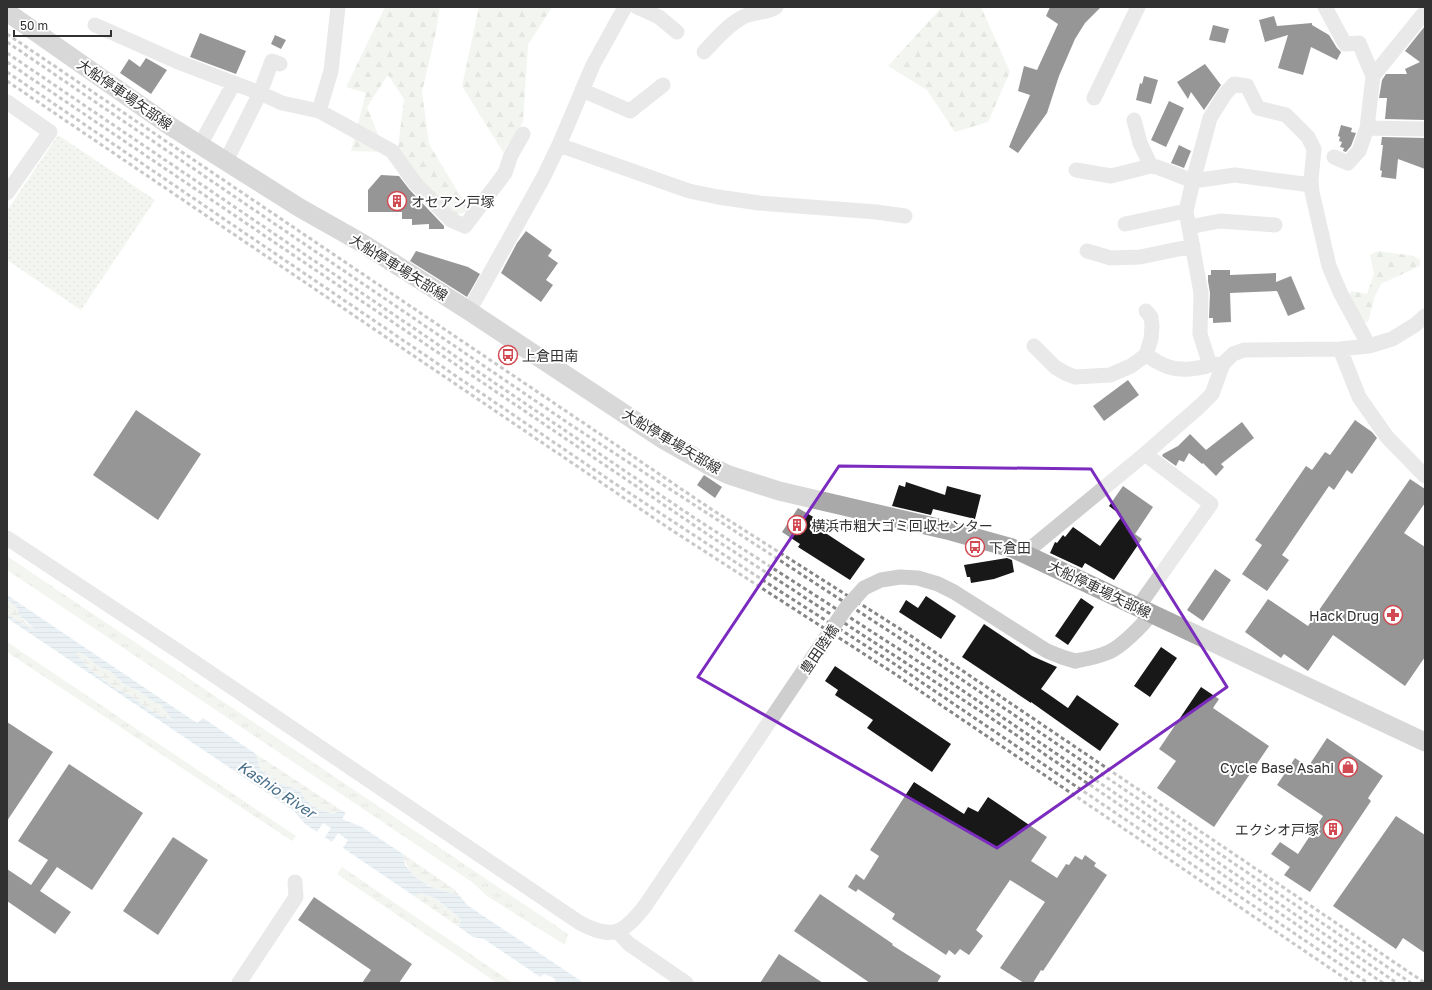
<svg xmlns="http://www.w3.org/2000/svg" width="1432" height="990" viewBox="0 0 1432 990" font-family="'Golos Text','Noto Sans JP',sans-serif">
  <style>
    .grass { fill: url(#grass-tufts) }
    .forest { fill: url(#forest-firs) }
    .wetland { fill: url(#wetland-marsh) }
    .park { fill: url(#park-dots) }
    .water { fill: url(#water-rules); fill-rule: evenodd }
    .building { fill: #181818 }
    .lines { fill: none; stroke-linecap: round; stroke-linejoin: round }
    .minor { stroke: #cecece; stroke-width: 15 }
    .major { stroke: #a9a9a9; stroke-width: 19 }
    .rail { stroke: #868686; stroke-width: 3; stroke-dasharray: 4 3; stroke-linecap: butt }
    .minor-bridge { stroke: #cecece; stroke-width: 15 }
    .marked { fill: none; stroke: #7b2cbf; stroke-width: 3; stroke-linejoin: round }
    .labels { text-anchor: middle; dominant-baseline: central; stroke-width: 4; stroke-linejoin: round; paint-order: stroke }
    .street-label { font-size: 14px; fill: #313131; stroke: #fff }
    .poi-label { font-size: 14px; fill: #313131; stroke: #fff; text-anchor: start }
    .water-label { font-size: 15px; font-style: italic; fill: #486f8a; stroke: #fff }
  </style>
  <defs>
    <pattern id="grass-tufts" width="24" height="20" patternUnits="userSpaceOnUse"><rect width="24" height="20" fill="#e4e9de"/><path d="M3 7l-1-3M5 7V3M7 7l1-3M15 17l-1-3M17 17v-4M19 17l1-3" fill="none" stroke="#c4c8bf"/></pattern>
    <pattern id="forest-firs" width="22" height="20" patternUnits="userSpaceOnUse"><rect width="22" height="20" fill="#e4e9de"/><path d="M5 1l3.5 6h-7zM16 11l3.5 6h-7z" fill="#c4c8bf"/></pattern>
    <pattern id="wetland-marsh" width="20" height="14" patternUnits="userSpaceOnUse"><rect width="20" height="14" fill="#e4e9de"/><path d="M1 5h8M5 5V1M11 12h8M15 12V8" fill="none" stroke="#c4c8bf"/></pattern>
    <pattern id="park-dots" width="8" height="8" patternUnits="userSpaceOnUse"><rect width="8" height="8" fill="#e4e9de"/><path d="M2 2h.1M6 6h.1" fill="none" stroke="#c4c8bf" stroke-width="1.8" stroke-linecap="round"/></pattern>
    <pattern id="water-rules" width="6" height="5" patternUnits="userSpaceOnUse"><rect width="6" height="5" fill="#d0dfe9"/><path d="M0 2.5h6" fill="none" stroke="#b3c0c8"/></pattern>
  </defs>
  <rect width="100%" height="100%" fill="#fff"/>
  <path class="grass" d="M 7,556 L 568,934 L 565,945 L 487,896 L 472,882 L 7,570 Z
    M 7,642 L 296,836 L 292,841 L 7,652 Z
    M 342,867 L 513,983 L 497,983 L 337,874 Z"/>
  <path class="forest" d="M 385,7 L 440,7 L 436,32 L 422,92 L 429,144 L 470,212 L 451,215 L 417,179 L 398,147 L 404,99 L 388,75 L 367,107 L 385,152 L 351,151 L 366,93 L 346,87 Z
    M 479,7 L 552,7 L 528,45 L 523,122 L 503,152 L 462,86 Z
    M 942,7 L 981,7 L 1010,72 L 988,122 L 955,132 L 927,90 L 888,66 Z
    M 1378,251 L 1414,256 L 1420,260 L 1420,266 L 1381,284 L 1375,296 L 1368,322 L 1363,322 L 1349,298 L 1351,291 L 1367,294 L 1374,274 L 1370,255 Z"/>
  <path class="wetland" d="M 7,601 L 15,604 L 24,621 L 34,628 L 33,630 L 7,614 Z
    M 79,652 L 90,659 L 96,665 L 111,672 L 125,685 L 141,692 L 152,701 L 161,705 L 174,720 L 161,716 L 145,707 L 130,695 L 115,688 L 89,669 L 84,662 L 74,654 Z
    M 256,754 L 341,810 L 333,814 L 315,808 L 306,800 L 299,790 L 278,783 L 260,769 Z
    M 403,854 L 454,889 L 460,896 C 434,888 409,884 403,854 Z
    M 419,893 L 434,898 L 461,919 L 459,927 L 414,896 Z"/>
  <path class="park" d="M 58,135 L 155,200 L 81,310 L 7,260 L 7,211 Z"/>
  <path class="water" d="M 7,595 L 197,723 L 203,718 L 256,754 L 260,769 L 278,783 L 299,790 L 306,800 L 315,808 L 333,814 L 341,810 L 346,813 L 342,819 L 362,827 L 403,854 L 405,865 L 414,876 L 428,886 L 460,896 L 467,905 L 584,983 L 556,983 L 554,978 L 544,974 L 540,977 L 484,939 L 473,937 L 459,927 L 461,919 L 435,898 L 419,893 L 414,896 L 343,848 L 348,840 L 338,833 L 332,842 L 325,837 L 331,828 L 323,823 L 317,832 L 305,824 L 294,811 L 7,618 L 7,614 L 33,630 L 34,628 L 19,615 C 18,606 15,604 7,601 ZM 79,652 L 90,659 L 96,665 L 111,672 L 125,685 L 141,692 L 152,701 L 161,705 L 173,720 L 161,716 L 145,707 L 130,695 L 115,688 L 89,669 L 84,662 L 75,654 Z"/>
  <path class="building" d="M 1050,7 L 1101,7 L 1085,23 L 1075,39 L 1059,76 L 1047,113 L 1018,153 L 1009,147 L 1030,95 L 1018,91 L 1024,66 L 1037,70 L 1058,24 L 1046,16 Z
    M 1274,16 L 1277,26 L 1312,23 L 1312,25 L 1329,35 L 1337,48 L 1341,52 L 1337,60 L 1311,47 L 1303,75 L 1278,68 L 1288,35 L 1265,42 L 1259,20 Z
    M 1213,25 L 1229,29 L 1225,43 L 1209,40 Z
    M 1425,26 L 1425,120 L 1385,119 L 1387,98 L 1379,98 L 1382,80 L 1386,74 L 1407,74 L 1405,69 L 1420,62 L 1405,51 Z
    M 200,33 L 246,51 L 236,74 L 190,57 Z
    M 275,35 L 286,40 L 281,49 L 271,44 Z
    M 146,58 L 167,70 L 151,94 L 120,73 L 129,59 L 140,67 Z
    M 1205,64 L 1221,85 L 1204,110 L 1191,92 L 1188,99 L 1177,82 Z
    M 1144,76 L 1158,80 L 1151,104 L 1136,100 L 1140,83 L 1142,84 Z
    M 1169,101 L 1184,108 L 1166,147 L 1151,140 Z
    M 1341,125 L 1352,128 L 1351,132 L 1356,133 L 1351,146 L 1346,152 L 1343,151 L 1344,148 L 1340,147 L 1342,142 L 1339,141 L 1340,137 L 1338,136 Z
    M 1382,137 L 1425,138 L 1425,169 L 1398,159 L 1396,179 L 1381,177 L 1382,171 L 1380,170 L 1383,145 L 1381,145 Z
    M 1179,145 L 1191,151 L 1184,168 L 1171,163 Z
    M 381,175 L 399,176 L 409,189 L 444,226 L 444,229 L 429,229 L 429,224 L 412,225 L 412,219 L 402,219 L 402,212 L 368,212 L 368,190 Z
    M 526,231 L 552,250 L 548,256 L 558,263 L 546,280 L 553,285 L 541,302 L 501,273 L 517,243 Z
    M 416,251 L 468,267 L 480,274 L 467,297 L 410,261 Z
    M 1211,270 L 1230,270 L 1230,275 L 1276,273 L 1276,282 L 1291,276 L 1305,309 L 1288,316 L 1277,291 L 1230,293 L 1231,322 L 1213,323 L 1213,318 L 1209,318 L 1210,293 L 1208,281 L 1208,275 L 1211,275 Z
    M 1128,380 L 1139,395 L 1104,421 L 1093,406 Z
    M 136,410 L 201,454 L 158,520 L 93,475 Z
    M 1355,420 L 1372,432 L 1377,438 L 1352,474 L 1347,470 L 1334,490 L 1329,486 L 1282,555 L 1289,560 L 1267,591 L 1242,574 L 1262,545 L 1255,540 L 1306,466 L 1312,470 L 1325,452 L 1330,455 Z
    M 1242,422 L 1254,438 L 1221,464 L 1224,467 L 1216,476 L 1203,463 L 1202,464 L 1189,453 L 1184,462 L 1179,460 L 1176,466 L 1162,456 L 1163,454 L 1178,446 L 1190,434 L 1206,450 Z
    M 704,475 L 722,487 L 715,498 L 697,485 Z
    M 1410,479 L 1425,489 L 1425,503 L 1404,533 L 1425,547 L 1425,657 L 1405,686 L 1333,635 L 1308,671 L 1284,654 L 1281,658 L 1245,632 L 1268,599 L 1308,626 Z
    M 906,482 L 945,495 L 947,486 L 981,495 L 975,519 L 933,509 L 931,515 L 892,506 L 899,485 L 905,487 Z
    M 1123,486 L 1153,507 L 1135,534 L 1142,539 L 1114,580 L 1085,563 L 1082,568 L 1050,553 L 1055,542 L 1057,543 L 1063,535 L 1065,537 L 1073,527 L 1100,546 L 1122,516 L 1109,506 Z
    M 798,508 L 827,525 L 827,534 L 865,559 L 850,580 L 798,547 L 800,544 L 782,532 Z
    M 1007,558 L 1012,560 L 1014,572 L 994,579 L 971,583 L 970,577 L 967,577 L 964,565 Z
    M 1215,569 L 1231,580 L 1203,621 L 1187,610 Z
    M 926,596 L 956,616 L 941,639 L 899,612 L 906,600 L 918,608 Z
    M 1081,598 L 1094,607 L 1068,645 L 1055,636 Z
    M 984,624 L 1032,656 L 1057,667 L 1041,689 L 1068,708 L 1077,695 L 1119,724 L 1100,751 L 1031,702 L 1031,703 L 962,657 Z
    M 1161,647 L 1177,658 L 1150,697 L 1134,686 Z
    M 835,666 L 951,744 L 932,772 L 867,728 L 873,720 L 835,695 L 838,690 L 825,681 Z
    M 1201,687 L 1219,699 L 1213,708 L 1269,746 L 1214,827 L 1157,788 L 1176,761 L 1159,749 Z
    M 7,722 L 53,752 L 7,821 Z
    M 1327,738 L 1383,776 L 1368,798 L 1371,801 L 1310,892 L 1284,875 L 1290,867 L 1271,854 L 1280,842 L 1298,854 L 1323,816 L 1277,785 L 1295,758 L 1308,767 Z
    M 69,764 L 143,813 L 92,890 L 57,867 L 40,891 L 71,912 L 55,934 L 7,901 L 7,869 L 31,885 L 48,860 L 18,841 Z
    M 914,782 L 964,814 L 968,807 L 978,812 L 988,797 L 1047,837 L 1031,861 L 1057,878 L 1066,864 L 1069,865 L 1075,856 L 1082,860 L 1085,855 L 1096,863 L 1094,866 L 1107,875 L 1043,971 L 1041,970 L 1033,983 L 1024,983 L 1000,968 L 1045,902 L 1010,880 L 976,930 L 983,936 L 969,955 L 960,949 L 955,955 L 949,950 L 946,955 L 892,919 L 895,914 L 858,889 L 856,892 L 848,887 L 856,874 L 864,880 L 879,856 L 870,850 Z
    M 1396,816 L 1425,835 L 1425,953 L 1403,938 L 1396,949 L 1333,906 Z
    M 173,837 L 208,860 L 158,935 L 123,911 Z
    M 820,894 L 893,944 L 892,945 L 941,976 L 937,983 L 870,983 L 794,931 Z
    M 314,897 L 412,964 L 399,983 L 362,983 L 371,970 L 298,920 Z
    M 779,954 L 823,983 L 760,983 Z"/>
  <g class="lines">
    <path class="minor" d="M 637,7 L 659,17 L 677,32
      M 1325,7 L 1345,44 L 1359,43 L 1373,76
      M 95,25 L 178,62 L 260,93 L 226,161
      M 704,52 C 715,40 729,24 743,17 C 754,11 766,14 776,7
      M 280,64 L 272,61 L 260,93 L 282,103 L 319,111 L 392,151 L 415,183 L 451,220 L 465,226 L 505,173 L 511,155 L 523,134
      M 582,90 L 630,111 L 663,85
      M 1094,98 L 1138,7
      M 7,102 L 50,132 L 7,193
      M 319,111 L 331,71 L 338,7
      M 1134,120 L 1140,143 L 1151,166
      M 1367,128 L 1425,129
      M 200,145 L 234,83
      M 559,145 L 689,191 L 718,197 L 759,203 L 876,212 L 905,216
      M 1334,157 L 1348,163 L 1359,151 L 1367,128 L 1373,76 L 1425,12
      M 1076,170 L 1111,176 L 1151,166 L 1157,167 L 1193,181 L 1235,175 L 1311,185
      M 1125,224 L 1186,211
      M 1189,227 L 1220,221 L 1275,225
      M 1087,251 L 1111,258 L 1140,257 L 1193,246
      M 469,311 L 543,178 L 559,145 L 593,65 L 625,7
      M 1034,346 L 1055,367 L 1065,373 L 1075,377 L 1110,375 L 1131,366 L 1146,355 L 1151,339 L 1152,326 L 1151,317 L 1146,311
      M 1340,349 L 1359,397 L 1387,437 L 1425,476
      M 1146,355 C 1153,359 1161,365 1169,367 C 1181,371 1199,369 1210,365
      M 1223,364 L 1210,365 L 1200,334 L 1201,293 L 1186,211 L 1193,181 L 1210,118 L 1225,94 L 1234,84 L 1247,86 L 1258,108 L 1286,115 L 1308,137 L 1314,149 L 1311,180 L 1312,192 L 1329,266 L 1340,292 L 1369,346
      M 7,538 L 178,651 L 580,923 C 613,940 623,934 645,906
      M 1025,553 L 1145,454 L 1200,406 L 1212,394 L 1223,364 L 1233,354 L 1244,350 L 1340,349 L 1369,346 L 1392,339 L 1415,325 L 1425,316
      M 1138,607 L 1211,504 L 1145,454
      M 1075,661 C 1087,659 1098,657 1109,652 C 1121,647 1143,625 1151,614
      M 617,931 L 629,944 L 686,983
      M 239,983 L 296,897 L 295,882"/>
    <path class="major" d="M 7,12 L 167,124 L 200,145 L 300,208 L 362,243 L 469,311 L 664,440 L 710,466 L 729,475 L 779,491 L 951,531 L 1012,548 L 1425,742"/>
    <path class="rail" d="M 7,34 L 711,509 L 908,634 L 1425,983
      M 7,42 L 568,423 L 912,646 L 1411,983
      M 7,53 L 693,517 L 941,676 L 1397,983
      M 7,62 L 716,540 L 991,718 L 1383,983
      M 7,72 L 611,481 L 778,590 L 893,663 L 1368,983
      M 7,81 L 670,529 L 892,672 L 1352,983"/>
    <path class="minor-bridge" d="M 645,906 L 846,608 L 864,588 L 881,580 L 900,577 L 918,578 L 938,584 L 954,592 L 1047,651 L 1062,657 L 1075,661"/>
  </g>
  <path d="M0 0H1432V990H0ZM 839,466 L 1091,469 L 1227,687 L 997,848 L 698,677 Z" fill="#fff" fill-opacity=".55" fill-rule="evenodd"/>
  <path class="marked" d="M 839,466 L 1091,469 L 1227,687 L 997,848 L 698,677 Z"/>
  <defs>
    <g id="building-ring" transform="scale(1)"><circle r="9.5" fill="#fff" stroke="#d14a52" stroke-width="1.5"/><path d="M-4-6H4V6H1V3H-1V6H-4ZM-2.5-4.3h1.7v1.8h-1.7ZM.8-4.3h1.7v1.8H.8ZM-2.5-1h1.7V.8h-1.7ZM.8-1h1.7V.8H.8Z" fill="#d14a52"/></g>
    <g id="bus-ring" transform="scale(1)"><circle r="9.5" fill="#fff" stroke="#d14a52" stroke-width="1.5"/><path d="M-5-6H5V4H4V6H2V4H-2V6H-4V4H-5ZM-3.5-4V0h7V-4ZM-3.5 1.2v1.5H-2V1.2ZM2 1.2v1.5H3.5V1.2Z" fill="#d14a52"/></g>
    <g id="pharmacy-ring" transform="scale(1)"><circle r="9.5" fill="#fff" stroke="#d14a52" stroke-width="1.5"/><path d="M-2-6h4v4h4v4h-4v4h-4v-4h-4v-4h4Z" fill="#d14a52"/></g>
    <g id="shop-ring" transform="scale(1)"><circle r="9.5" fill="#fff" stroke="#d14a52" stroke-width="1.5"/><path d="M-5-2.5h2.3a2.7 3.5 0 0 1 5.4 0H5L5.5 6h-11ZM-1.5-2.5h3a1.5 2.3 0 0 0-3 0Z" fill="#d14a52"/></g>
  </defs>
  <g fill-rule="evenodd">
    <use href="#building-ring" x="397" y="201"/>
    <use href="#bus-ring" x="508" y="355"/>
    <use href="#building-ring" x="797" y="525"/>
    <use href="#bus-ring" x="975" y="547"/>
    <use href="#pharmacy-ring" x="1393" y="615"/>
    <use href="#shop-ring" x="1348" y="767"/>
    <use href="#building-ring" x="1333" y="829"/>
  </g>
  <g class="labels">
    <g class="street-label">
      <text transform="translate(125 94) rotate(35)">大船停車場矢部線</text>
      <text transform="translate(399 267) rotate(32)">大船停車場矢部線</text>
      <text transform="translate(672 441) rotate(31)">大船停車場矢部線</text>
      <text transform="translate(1100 589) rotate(26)">大船停車場矢部線</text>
      <text transform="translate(819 649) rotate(-56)">豊田陸橋</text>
    </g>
    <g class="poi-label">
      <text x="411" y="201">オセアン戸塚</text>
      <text x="522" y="355">上倉田南</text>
      <text x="811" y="525">横浜市粗大ゴミ回収センター</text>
      <text x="989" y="547">下倉田</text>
      <text x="1379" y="615" text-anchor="end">Hack Drug</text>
      <text x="1334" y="767" text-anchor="end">Cycle Base Asahi</text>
      <text x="1319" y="829" text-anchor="end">エクシオ戸塚</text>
    </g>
    <g class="water-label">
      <text transform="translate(277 789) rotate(34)">Kashio River</text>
    </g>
  </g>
  <rect width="1432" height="990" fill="none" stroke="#313131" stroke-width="16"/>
  <path d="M14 30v6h97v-6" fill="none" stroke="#313131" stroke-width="2"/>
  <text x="20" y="30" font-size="12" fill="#313131" stroke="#ffffff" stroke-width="3" paint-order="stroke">50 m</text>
</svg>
